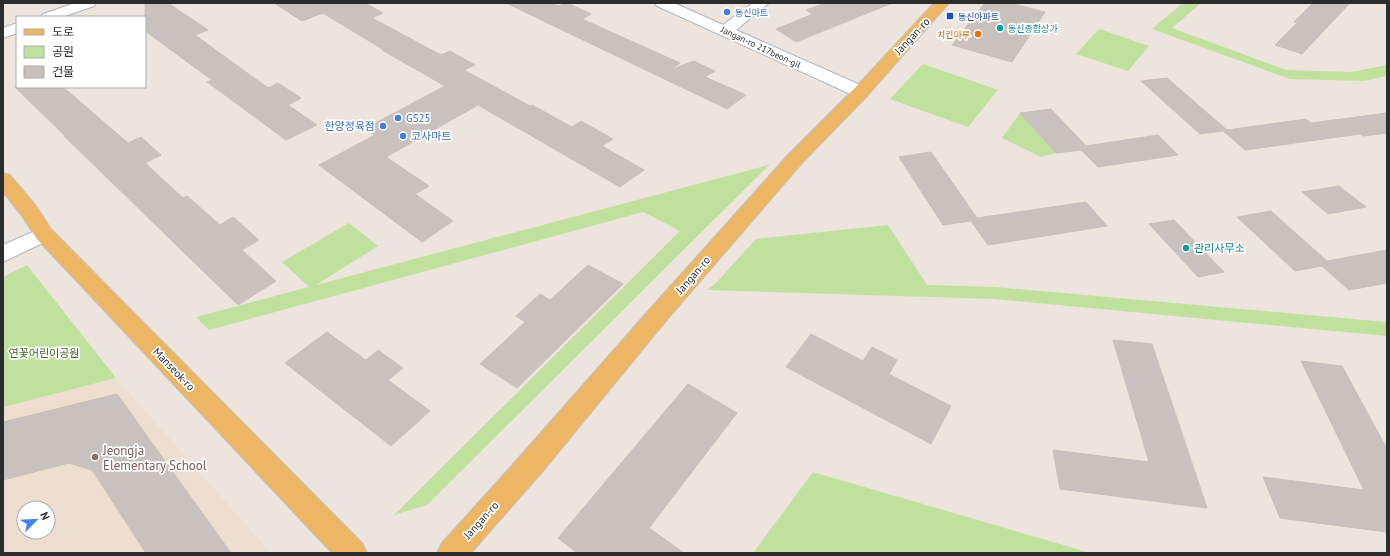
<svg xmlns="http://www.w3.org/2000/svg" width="1390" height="556" viewBox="0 0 1390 556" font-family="'PT Sans','Noto Sans KR',sans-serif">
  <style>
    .education { fill: #eedecf; fill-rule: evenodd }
    .green { fill: #c0e19d }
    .building { fill: #c8c1be; stroke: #c8c0b8 }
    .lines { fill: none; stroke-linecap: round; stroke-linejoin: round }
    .minor-casing { stroke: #afb3bc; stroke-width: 2 }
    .major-casing { stroke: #c4c4c4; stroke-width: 2 }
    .minor { fill: #fff; fill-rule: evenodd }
    .major { fill: #edb664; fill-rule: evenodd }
    .shop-dot { fill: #3f7fe0; stroke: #fff; stroke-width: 1.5 }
    .transit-dot { fill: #1a4fb4; stroke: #fff; stroke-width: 1.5 }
    .culture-dot { fill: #0f9aa8; stroke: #fff; stroke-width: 1.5 }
    .food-dot { fill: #e8710a; stroke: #fff; stroke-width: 1.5 }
    .education-dot { fill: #8d6e63; stroke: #fff; stroke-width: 1.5 }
    .labels { text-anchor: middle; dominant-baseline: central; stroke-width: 3.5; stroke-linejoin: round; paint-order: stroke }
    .far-shop-label { font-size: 9px; fill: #366cbe; stroke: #fff; text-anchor: start }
    .far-transit-label { font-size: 9px; fill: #164399; stroke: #fff; text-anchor: start }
    .far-culture-label { font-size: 9px; fill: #0d838f; stroke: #fff; text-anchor: start }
    .far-food-label { font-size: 9px; fill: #c56008; stroke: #fff; text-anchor: end }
    .far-street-label { font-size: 9px; fill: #2c2c2c; stroke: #fff }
    .street-label { font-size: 11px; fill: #2c2c2c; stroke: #fff }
    .shop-label { font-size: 11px; fill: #366cbe; stroke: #fff; text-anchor: start }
    .culture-label { font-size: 11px; fill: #0d838f; stroke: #fff; text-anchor: start }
    .park-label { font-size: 11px; fill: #39671d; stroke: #fff }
    .near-education-label { font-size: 13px; fill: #785e54; stroke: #fff; text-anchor: start }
  </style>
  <rect width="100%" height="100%" fill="#ede4de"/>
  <path class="education" d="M 116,378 L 271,553 L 3,553 L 3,407 ZM 24,508 L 48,508 L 48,532 L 24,532 Z"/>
  <path class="green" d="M 1183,3 L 1201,3 L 1172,28 L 1286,70 L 1351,72 L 1387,65 L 1387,76 L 1364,81 L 1290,79 L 1152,29 Z
    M 1099,29 L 1149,46 L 1128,71 L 1076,54 Z
    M 923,64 L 998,90 L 968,127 L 890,99 Z
    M 1020,113 L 1056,153 L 1041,157 L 1002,138 Z
    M 769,165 L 427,505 L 394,515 L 680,231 L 643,212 L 209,330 L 196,317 L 309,287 L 282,262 L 349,223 L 378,246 L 316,285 Z
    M 888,225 L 927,285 L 996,287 L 1387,322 L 1387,336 L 995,299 L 707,290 L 715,284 L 756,239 Z
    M 27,265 L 116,378 L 3,407 L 3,277 Z
    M 813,472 L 1091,553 L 753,553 Z"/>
  <path class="building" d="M 145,3 L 168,3 L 208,30 L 195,35 L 268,88 L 278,83 L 301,98 L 288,105 L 317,125 L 286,140 L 207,82 L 212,80 L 145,31 Z
    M 274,3 L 365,3 L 383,13 L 372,18 L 441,55 L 450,51 L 475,65 L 464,70 L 530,106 L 532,105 L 572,127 L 581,121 L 613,139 L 602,146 L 644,170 L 620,187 L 478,105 L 386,157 L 429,186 L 415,194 L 453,221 L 422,242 L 319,165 L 375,135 L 364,129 L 445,86 L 382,50 L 384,50 L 323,13 L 302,21 Z
    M 506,3 L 552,3 L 558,6 L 567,3 L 591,14 L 582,19 L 680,63 L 670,70 L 694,61 L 715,71 L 705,77 L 746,95 L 727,109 Z
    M 826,3 L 890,3 L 890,4 L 796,42 L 776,29 L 813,14 L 806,10 Z
    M 985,3 L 1010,3 L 1045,12 L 1012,62 L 952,45 Z
    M 1313,3 L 1350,3 L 1302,54 L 1275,45 L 1297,23 L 1294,22 Z
    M 1167,78 L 1227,130 L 1306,119 L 1311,123 L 1387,113 L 1387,133 L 1363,136 L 1360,134 L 1245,150 L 1223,131 L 1200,134 L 1141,81 Z
    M 15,87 L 63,87 L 128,143 L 141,137 L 161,155 L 145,163 L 183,198 L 187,196 L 220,225 L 233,217 L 259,240 L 242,250 L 276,281 L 238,305 L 64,136 L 65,136 Z
    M 1051,109 L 1086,146 L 1158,135 L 1178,155 L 1098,167 L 1081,150 L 1056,153 L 1020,113 Z
    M 931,152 L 977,218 L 1086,202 L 1107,226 L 988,245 L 971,221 L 943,225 L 899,157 Z
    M 1339,186 L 1366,207 L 1328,214 L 1302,192 Z
    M 1271,211 L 1327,261 L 1387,250 L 1387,283 L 1349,290 L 1322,266 L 1295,271 L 1237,217 Z
    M 1174,220 L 1224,272 L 1198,277 L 1149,224 Z
    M 588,265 L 623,284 L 517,388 L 480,364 L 525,322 L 516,316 L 540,294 L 550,300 Z
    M 327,332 L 366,360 L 378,350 L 403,368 L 388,380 L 430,411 L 391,446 L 285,363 Z
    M 811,334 L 863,361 L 872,347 L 897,360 L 889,374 L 951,406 L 931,444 L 786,367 Z
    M 1113,340 L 1152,344 L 1207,508 L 1060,489 L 1053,450 L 1149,462 Z
    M 1301,361 L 1342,366 L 1387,449 L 1387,535 L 1386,532 L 1280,518 L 1263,477 L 1364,490 Z
    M 688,384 L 737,413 L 649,528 L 684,553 L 577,553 L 558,538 Z
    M 117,394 L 231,553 L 146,553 L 92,470 L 69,463 L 3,480 L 3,422 Z"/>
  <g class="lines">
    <g class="minor-casing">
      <path id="minor" d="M 75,3 L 96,3 L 94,6 L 62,17 L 41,17 L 43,14 Z
        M 655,3 L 674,3 L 723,25 L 753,3 L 769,3 L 736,30 L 867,88 L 869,92 L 867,96 L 861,97 L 855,96 L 657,6 Z
        M 17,23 L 17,33 L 3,38 L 3,28 Z
        M 44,227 L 51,229 L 54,234 L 51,239 L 3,262 L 3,245 Z"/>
    </g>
    <g class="major-casing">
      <path id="major" d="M 934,3 L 949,3 L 867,96 L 802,163 L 665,322 L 543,471 L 471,553 L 437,553 L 442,543 L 523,453 L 649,310 L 788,155 L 855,88 Z
        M 3,173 L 10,175 L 36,206 L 51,229 L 362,543 L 367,553 L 332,553 L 37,239 L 22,216 L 3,192 Z"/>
    </g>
    <use href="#minor" class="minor"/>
    <use href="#major" class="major"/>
  </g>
  <g class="shop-dot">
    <circle cx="727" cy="12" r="4"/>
    <circle cx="398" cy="118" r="4"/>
    <circle cx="383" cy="126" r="4"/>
    <circle cx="403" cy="136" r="4"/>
  </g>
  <rect class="transit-dot" x="946" y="12" width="8" height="8" rx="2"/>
  <g class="culture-dot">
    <circle cx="1000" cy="28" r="4"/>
    <circle cx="1186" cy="248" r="4"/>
  </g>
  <circle class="food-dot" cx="978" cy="34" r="4"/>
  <circle class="education-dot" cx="95" cy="457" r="4"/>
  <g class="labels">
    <g class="far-shop-label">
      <text x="735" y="12">동신마트</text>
    </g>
    <g class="far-transit-label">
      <text x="958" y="16">동신아파트</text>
    </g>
    <g class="far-culture-label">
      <text x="1008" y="28">동신종합상가</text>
    </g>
    <g class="far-food-label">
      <text x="970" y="34">치킨마루</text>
    </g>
    <g class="far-street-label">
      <text transform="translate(761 47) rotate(25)">Jangan-ro 217beon-gil</text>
    </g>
    <g class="street-label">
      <text transform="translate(912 36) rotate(-47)">Jangan-ro</text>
      <text transform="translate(693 275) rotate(-49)">Jangan-ro</text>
      <text transform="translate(174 369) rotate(46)">Manseok-ro</text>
      <text transform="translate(481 520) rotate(-48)">Jangan-ro</text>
    </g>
    <g class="shop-label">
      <text x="406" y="118">GS25</text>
      <text x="375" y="126" text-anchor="end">한양정육점</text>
      <text x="411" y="136">코사마트</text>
    </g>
    <g class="culture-label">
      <text x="1194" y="248">관리사무소</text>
    </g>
    <g class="park-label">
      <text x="44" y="353">연꽃어린이공원</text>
    </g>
    <g class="near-education-label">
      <text x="103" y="450">Jeongja<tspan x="103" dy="15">Elementary School</tspan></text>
    </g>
  </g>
  <rect width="1390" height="556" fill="none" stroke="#2c2c2c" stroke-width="8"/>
  <rect x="16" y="16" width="130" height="72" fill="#ffffff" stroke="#ababab"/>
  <rect x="24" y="29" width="20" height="6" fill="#edb664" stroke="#ababab"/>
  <text x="52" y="36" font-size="12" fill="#2c2c2c">도로</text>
  <rect x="24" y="46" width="20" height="12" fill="#c0e19d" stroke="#ababab"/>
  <text x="52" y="56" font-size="12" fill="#2c2c2c">공원</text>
  <rect x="24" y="66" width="20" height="12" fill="#c8c1be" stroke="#ababab"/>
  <text x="52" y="76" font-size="12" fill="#2c2c2c">건물</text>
  <g transform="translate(36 520) rotate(66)"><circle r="19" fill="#ffffff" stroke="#ababab"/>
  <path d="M0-3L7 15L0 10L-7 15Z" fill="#4482f4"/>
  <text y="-6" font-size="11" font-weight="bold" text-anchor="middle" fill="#2c2c2c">N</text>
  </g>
</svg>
